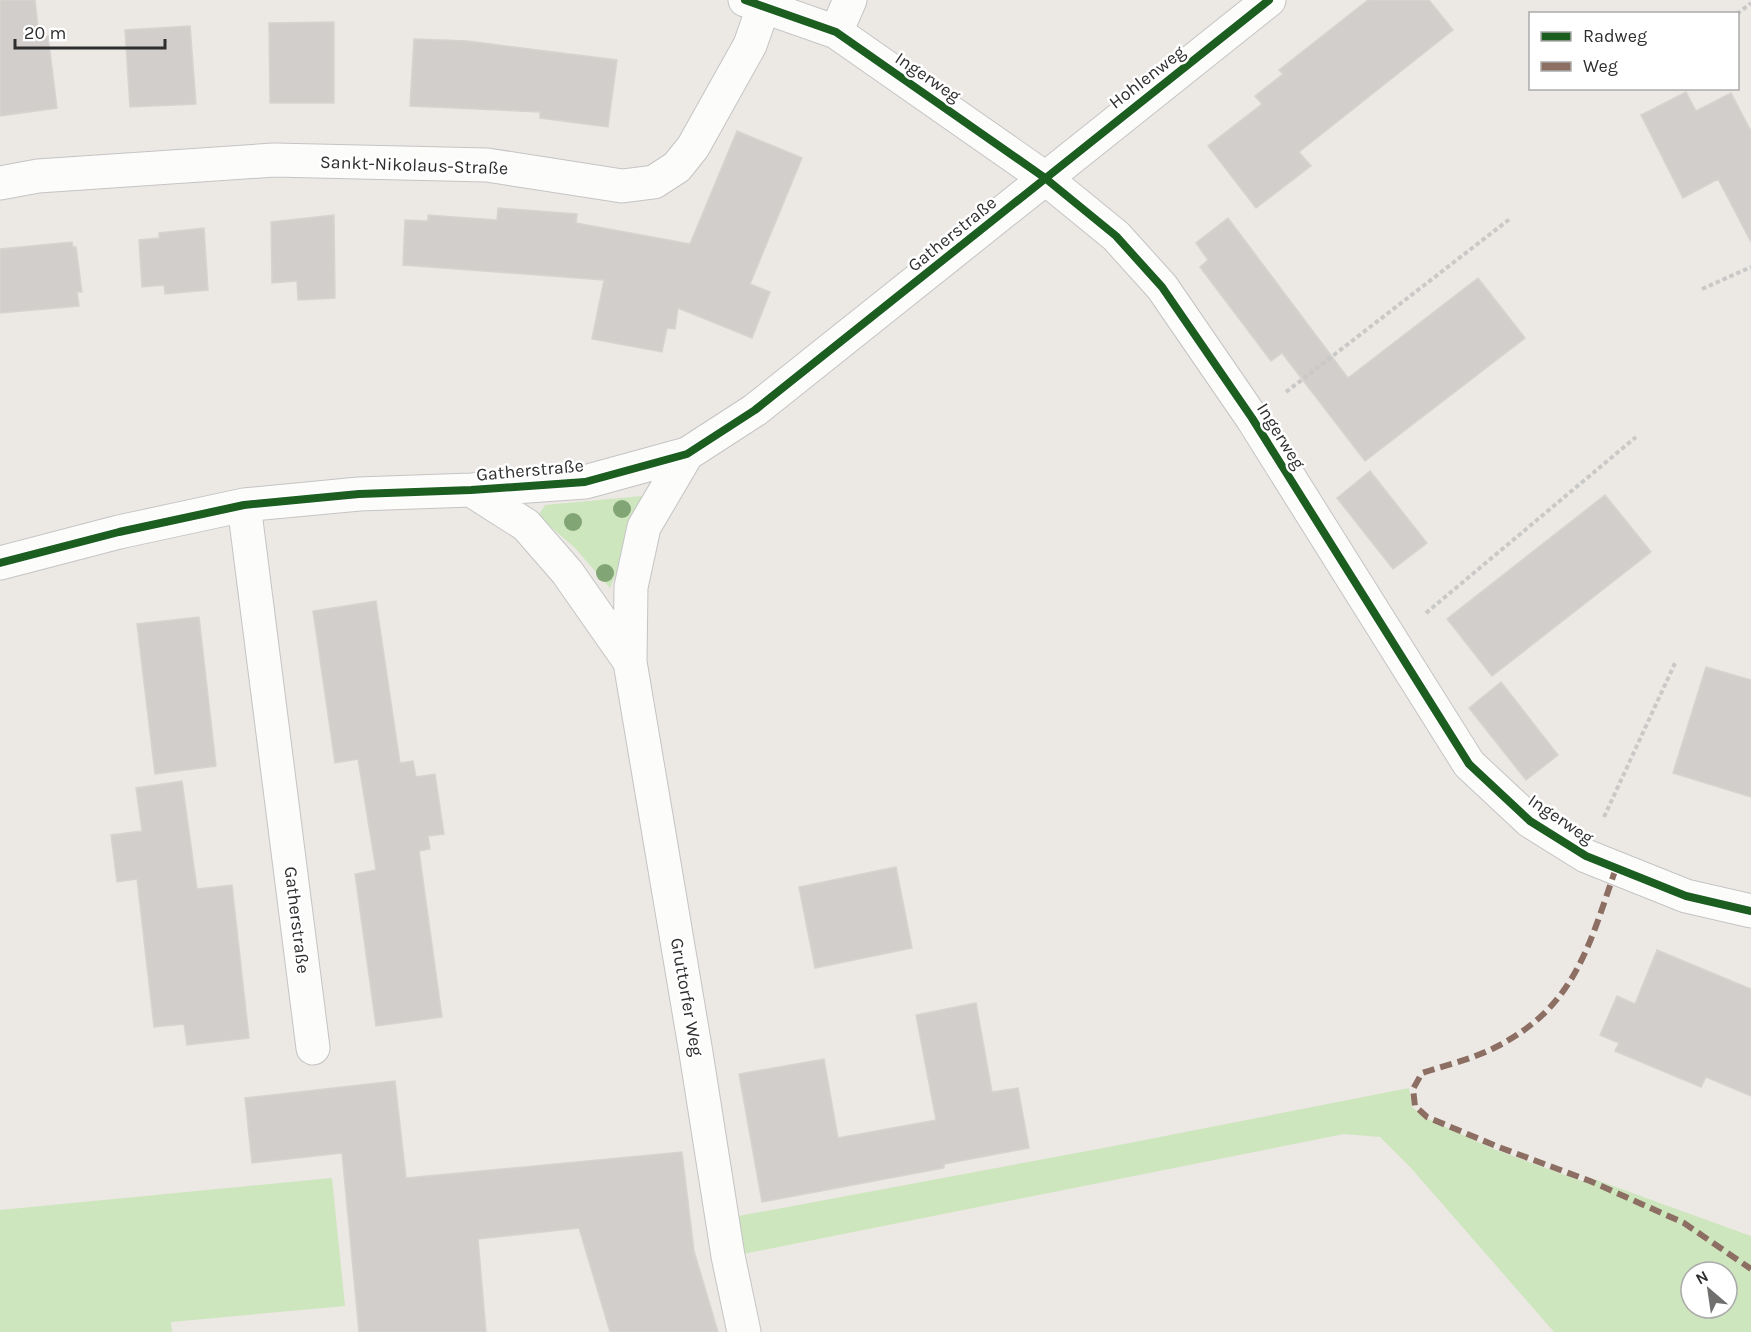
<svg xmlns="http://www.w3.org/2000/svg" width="1751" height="1332" viewBox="0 0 1751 1332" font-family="Karla,sans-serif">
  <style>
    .green { fill: #cee6be; fill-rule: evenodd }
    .building { fill: #d1cecb; stroke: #d7d4d0; stroke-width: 1.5 }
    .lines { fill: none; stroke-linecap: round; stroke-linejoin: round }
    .minor-casing { stroke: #c5c4c5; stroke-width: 35 }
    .path { stroke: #c9c9c8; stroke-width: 4; stroke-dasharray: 4.5 3; stroke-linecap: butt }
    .minor { stroke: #fcfcfb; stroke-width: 33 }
    .quiet { stroke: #8d6e63; stroke-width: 6; stroke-dasharray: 12 6; stroke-linecap: butt }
    .cycleway-casing { stroke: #fff; stroke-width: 11 }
    .cycleway { stroke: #1b5e20; stroke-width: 8 }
    .tree { fill: #82a575 }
    .labels { text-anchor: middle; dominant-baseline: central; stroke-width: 5; stroke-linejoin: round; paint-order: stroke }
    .street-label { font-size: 18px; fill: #2e2e2e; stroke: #fff }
  </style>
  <rect width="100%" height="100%" fill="#ece8e4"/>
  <path class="green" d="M 642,496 L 649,504 L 636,526 L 610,588 L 574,547 L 538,516 L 545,505 Z
    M 1409,1088 L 1412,1107 L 1428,1119 L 1496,1150 L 1590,1184 L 1591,1178 L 1751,1236 L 1751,1332 L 1554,1332 L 1411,1168 L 1380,1137 L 1344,1134 L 733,1256 L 728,1218 L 1114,1146 ZM 1691,1272 L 1727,1272 L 1727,1308 L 1691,1308 Z
    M 332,1178 L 345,1306 L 171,1322 L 172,1332 L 0,1332 L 0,1210 Z"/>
  <path class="building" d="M 0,0 L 35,0 L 39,37 L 48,36 L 57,108 L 0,116 Z
    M 1368,0 L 1429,0 L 1453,30 L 1299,152 L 1311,166 L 1256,208 L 1208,146 L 1262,104 L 1255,96 L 1283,74 L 1279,70 Z
    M 334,22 L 334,103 L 270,103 L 269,23 Z
    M 190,26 L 196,104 L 130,107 L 125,30 Z
    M 414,39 L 467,41 L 617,60 L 608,127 L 540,118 L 540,112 L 410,106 Z
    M 1686,92 L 1696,111 L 1731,93 L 1751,131 L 1751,242 L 1718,179 L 1683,198 L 1641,115 Z
    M 737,131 L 802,158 L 750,284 L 770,292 L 752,338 L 678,308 L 675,329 L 667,328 L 662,352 L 592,339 L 604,280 L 403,265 L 405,220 L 428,221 L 428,215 L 497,220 L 498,208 L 577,214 L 576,223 L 690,244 Z
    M 334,215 L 335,298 L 298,300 L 297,281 L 272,283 L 271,222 Z
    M 1228,218 L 1348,378 L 1478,278 L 1525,338 L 1365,461 L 1282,353 L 1271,361 L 1200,267 L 1208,260 L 1196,243 Z
    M 204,228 L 208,290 L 165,294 L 164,285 L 142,287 L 139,240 L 159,238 L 159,233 Z
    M 72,242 L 73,247 L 76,247 L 82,292 L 77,292 L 79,306 L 0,313 L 0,249 Z
    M 1370,471 L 1427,543 L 1393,569 L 1337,498 Z
    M 1605,495 L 1651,552 L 1492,676 L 1447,619 Z
    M 376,601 L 400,763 L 413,761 L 416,777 L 435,774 L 444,834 L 428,836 L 430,849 L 419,851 L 442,1017 L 376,1026 L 355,874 L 376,870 L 358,759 L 335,763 L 313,611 Z
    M 199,617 L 216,766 L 155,774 L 137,624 Z
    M 1706,667 L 1751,680 L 1751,797 L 1673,773 Z
    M 1501,682 L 1558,755 L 1526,780 L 1469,708 Z
    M 182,781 L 197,889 L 232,885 L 249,1038 L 187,1045 L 184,1024 L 154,1027 L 137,879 L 117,882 L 111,835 L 142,831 L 136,788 Z
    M 896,867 L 912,948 L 815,968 L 799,887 Z
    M 1657,950 L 1751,989 L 1751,1096 L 1706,1077 L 1701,1087 L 1615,1051 L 1619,1043 L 1600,1035 L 1617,996 L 1635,1004 Z
    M 976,1003 L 992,1092 L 1018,1088 L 1029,1148 L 944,1164 L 944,1168 L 762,1202 L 739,1074 L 824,1059 L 838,1138 L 936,1120 L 916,1015 Z
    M 395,1081 L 406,1178 L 682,1152 L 694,1251 L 718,1332 L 610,1332 L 579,1228 L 478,1239 L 486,1332 L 359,1332 L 342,1153 L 252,1163 L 245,1098 Z"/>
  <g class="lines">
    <g class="minor-casing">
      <path id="minor" d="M 745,0 L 836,32 L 1045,178 L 1116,236 L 1162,287 L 1252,418 L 1469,764 L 1530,821 L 1586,856 L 1686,896 L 1751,911
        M 836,32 L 850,0
        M 0,183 L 38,176 L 274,160 L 487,165 L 622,186 L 654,182 L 677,167 L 693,147 L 750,45 L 763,8
        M 687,454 L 644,527 L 631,587 L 630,662 L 696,1053 L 728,1256 L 744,1332
        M 471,490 L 526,525 L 567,572 L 630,662
        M 244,505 L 313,1048
        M 0,563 L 119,532 L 244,505 L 359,494 L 471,490 L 585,482 L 687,454 L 755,410 L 1269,0"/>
    </g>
    <path class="path" d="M 1737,14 L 1751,3
      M 1702,289 L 1751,267
      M 1286,392 L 1511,218
      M 1426,613 L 1636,437
      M 1604,817 L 1676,661"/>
    <use href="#minor" class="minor"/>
    <path class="quiet" d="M 1616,868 C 1589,946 1575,1007 1496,1047 C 1473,1059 1446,1065 1422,1073 L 1413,1089 L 1415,1106 L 1427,1117 L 1496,1146 L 1590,1181 L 1684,1223 L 1751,1269"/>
    <g class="cycleway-casing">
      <path id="cycleway" d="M 745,0 L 836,32 L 1045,178 L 1116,236 L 1162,287 L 1252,418 L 1469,764 L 1530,821 L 1586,856 L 1686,896 L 1751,911
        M 0,563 L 119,532 L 244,505 L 359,494 L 471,490 L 585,482 L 687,454 L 755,410 L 1269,0"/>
    </g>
    <use href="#cycleway" class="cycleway"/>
  </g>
  <g class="tree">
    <circle cx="622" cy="509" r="9"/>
    <circle cx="573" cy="522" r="9"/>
    <circle cx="605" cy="573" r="9"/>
  </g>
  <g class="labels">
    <g class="street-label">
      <text transform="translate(928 77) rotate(34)">Ingerweg</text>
      <text transform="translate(1147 77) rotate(-38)">Hohlenweg</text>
      <text transform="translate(414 165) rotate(2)">Sankt-Nikolaus-Straße</text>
      <text transform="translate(952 234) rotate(-39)">Gatherstraße</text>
      <text transform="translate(1281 436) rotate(58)">Ingerweg</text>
      <text transform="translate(530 470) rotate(-5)">Gatherstraße</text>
      <text transform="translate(1561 819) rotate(34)">Ingerweg</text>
      <text transform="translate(297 920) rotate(83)">Gatherstraße</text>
      <text transform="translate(687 997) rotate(80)">Gruttorfer Weg</text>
    </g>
  </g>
  <rect x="1529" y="12" width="210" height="78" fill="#ffffff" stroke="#ababab" stroke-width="1.5"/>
  <rect x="1541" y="32" width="30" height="9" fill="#1b5e20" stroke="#ababab" stroke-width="1.5"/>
  <text x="1583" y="42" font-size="18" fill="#2e2e2e">Radweg</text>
  <rect x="1541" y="62" width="30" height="9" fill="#8d6e63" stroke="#ababab" stroke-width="1.5"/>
  <text x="1583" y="72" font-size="18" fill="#2e2e2e">Weg</text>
  <g transform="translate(1709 1290) rotate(331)"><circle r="28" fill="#ffffff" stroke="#ababab" stroke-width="1.5"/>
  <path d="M0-4.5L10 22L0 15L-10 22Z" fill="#706f6e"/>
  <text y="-9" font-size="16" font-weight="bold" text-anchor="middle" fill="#2e2e2e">N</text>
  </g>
  <path d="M15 39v9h150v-9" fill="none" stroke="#2e2e2e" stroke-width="3"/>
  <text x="24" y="39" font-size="18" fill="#2e2e2e" stroke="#ffffff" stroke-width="4.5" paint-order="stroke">20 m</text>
</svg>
